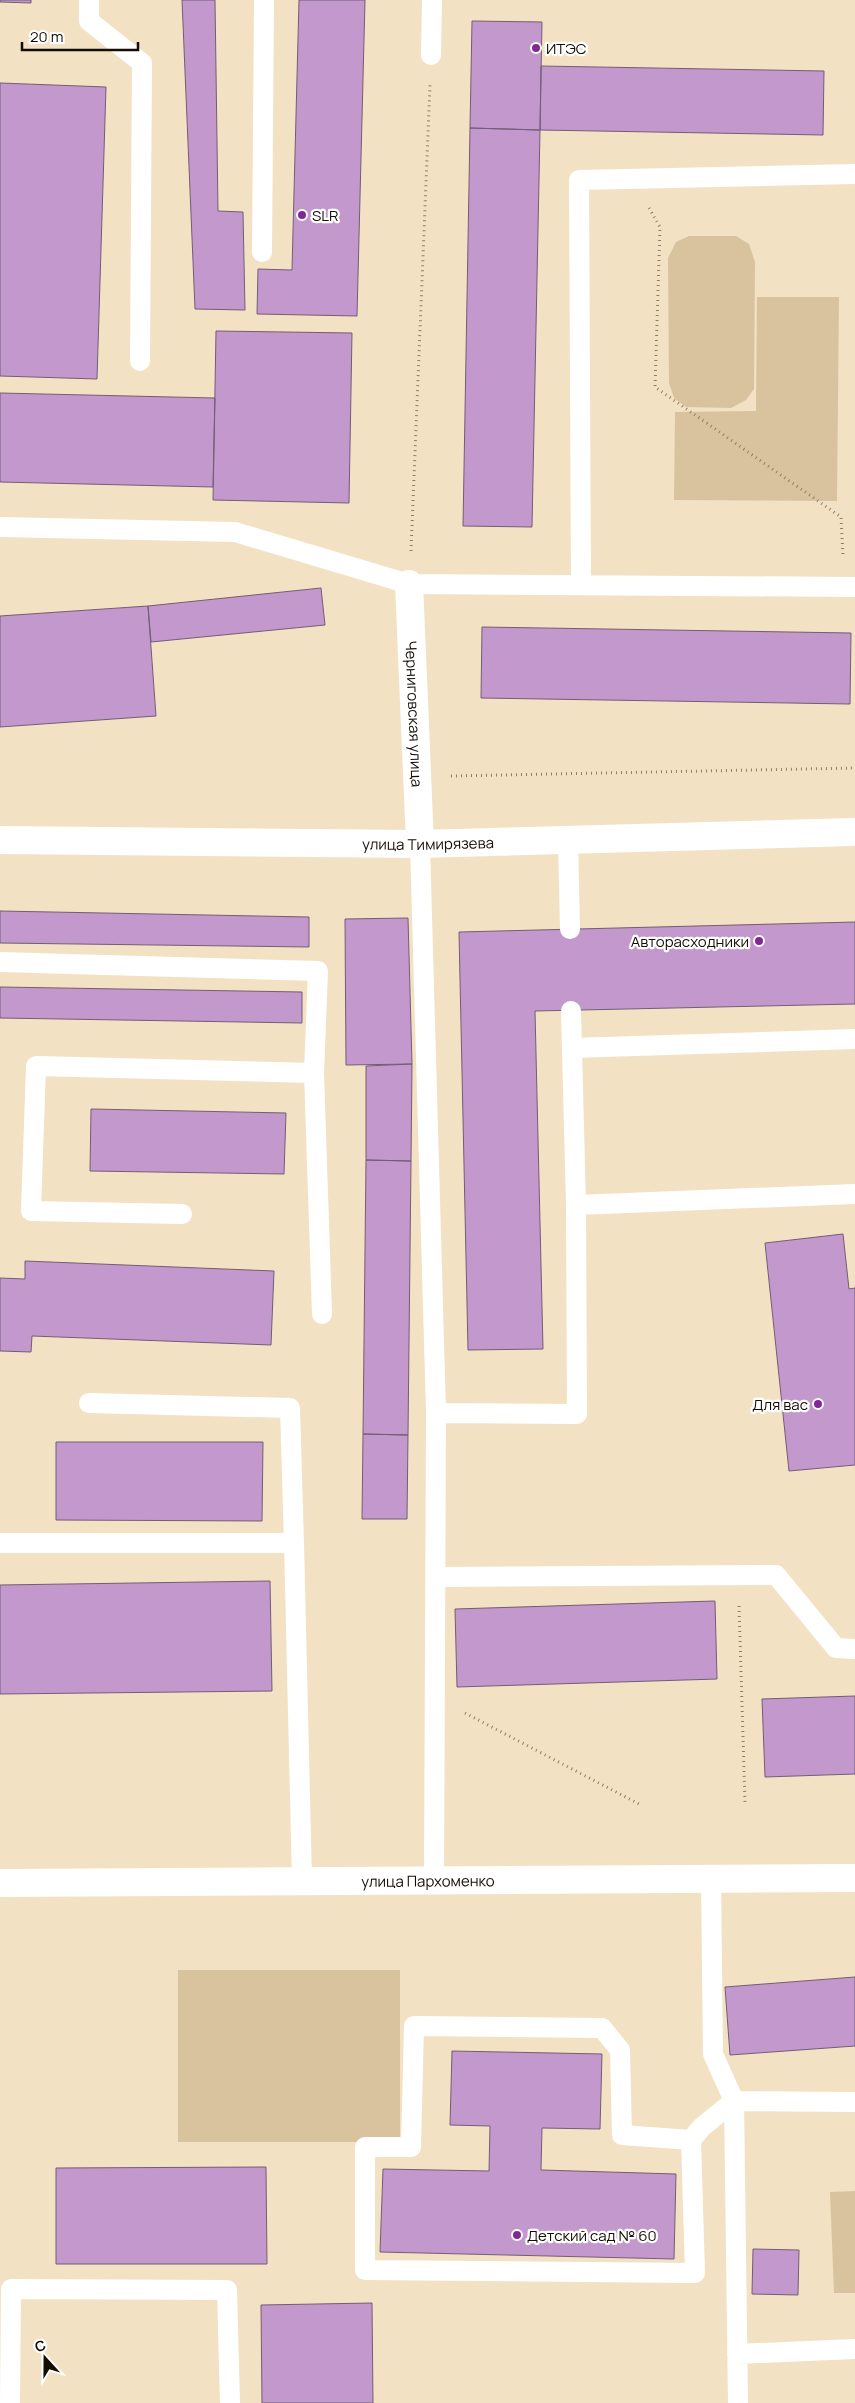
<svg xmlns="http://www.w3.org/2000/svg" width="855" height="2403" viewBox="0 0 855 2403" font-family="Manrope,sans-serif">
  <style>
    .park { fill: #d9c39e }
    .building { fill: #c398cc; stroke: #715e76 }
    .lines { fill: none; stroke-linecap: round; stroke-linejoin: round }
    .path { stroke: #8b7f6a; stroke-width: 3; stroke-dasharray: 1 4; stroke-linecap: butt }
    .lane { stroke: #fff; stroke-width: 20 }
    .street { stroke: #fff; stroke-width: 28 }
    .secondary { stroke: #fff; stroke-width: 28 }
    .poi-dot { fill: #822895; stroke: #fff; stroke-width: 2 }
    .labels { text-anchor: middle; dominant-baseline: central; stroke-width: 4.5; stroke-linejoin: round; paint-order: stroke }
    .poi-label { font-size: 15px; fill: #130d04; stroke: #fff; text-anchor: start }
    .street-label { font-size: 15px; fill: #130d04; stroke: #fff }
  </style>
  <rect width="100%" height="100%" fill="#f3e1c3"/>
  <path class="park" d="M 689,236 L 736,236 L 749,244 L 755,262 L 754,389 L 746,400 L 731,408 L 686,407 L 674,398 L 669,383 L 668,258 L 676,242 Z
    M 757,297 L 839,297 L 837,501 L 674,500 L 675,412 L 756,411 Z
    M 178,1970 L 400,1970 L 400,2142 L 178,2142 Z
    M 855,2191 L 855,2293 L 834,2293 L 830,2192 Z"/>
  <path class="building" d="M 0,0 L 31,0 L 31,3 L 0,2 Z
    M 182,0 L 215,0 L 218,211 L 243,212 L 245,310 L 195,309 Z
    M 299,0 L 365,0 L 357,316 L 257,314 L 258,269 L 292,270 Z
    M 472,21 L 542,22 L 540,130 L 470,128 Z
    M 541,66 L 824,71 L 823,135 L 540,130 Z
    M 0,83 L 106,87 L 97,379 L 0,376 Z
    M 470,128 L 540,130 L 532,527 L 463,526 Z
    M 216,331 L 352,333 L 349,503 L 213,500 Z
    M 0,393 L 215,398 L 213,487 L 0,482 Z
    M 321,588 L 325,625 L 151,642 L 148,606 Z
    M 148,606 L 156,716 L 0,727 L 0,616 Z
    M 482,627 L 851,633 L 850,704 L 481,698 Z
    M 0,911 L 309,917 L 309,947 L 0,943 Z
    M 408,918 L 412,1064 L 346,1065 L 345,919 Z
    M 855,922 L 855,1004 L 535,1011 L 543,1349 L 468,1350 L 459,932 Z
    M 0,987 L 302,992 L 302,1023 L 0,1018 Z
    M 412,1064 L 411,1161 L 366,1160 L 366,1066 Z
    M 91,1109 L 286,1113 L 284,1174 L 90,1171 Z
    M 366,1160 L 411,1161 L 408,1435 L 363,1434 Z
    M 843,1234 L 849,1289 L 855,1288 L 855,1465 L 789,1471 L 765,1243 Z
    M 25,1261 L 274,1271 L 271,1345 L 32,1336 L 31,1352 L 0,1351 L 0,1278 L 25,1279 Z
    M 363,1434 L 408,1435 L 407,1519 L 362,1519 Z
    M 56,1442 L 263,1442 L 262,1521 L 56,1520 Z
    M 270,1581 L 272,1691 L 0,1694 L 0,1585 Z
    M 715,1601 L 717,1679 L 457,1687 L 455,1609 Z
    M 855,1696 L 855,1774 L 765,1777 L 762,1699 Z
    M 855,1977 L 855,2046 L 730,2055 L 725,1987 Z
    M 452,2051 L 602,2054 L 600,2129 L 542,2128 L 541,2170 L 676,2174 L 674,2259 L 380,2252 L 383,2169 L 489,2171 L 490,2126 L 450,2125 Z
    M 266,2167 L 267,2264 L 56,2264 L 56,2168 Z
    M 753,2249 L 799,2250 L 798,2295 L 752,2294 Z
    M 372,2303 L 373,2403 L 262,2403 L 261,2305 Z"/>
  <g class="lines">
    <path class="path" d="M 649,208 L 660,227 L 655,387 L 841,517 L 843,557
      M 411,551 L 430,85
      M 451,776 L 855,768
      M 739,1606 L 745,1802
      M 465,1713 L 639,1804"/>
    <path class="lane" d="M 89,0 L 89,21 L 142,63 L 140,361
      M 431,55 L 432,0
      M 262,252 L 264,0
      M 0,527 L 235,532 L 409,584 L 855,587
      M 581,584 L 579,180 L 855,174
      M 568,839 L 570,929
      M 420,844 L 436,1413 L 434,1880
      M 0,962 L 318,971 L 314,1073 L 36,1066 L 31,1211 L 182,1214
      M 572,1048 L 855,1039
      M 314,1073 L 322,1314
      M 576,1205 L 855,1194
      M 89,1403 L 290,1408 L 294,1543
      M 436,1413 L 577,1414 L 576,1205 L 571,1011
      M 0,1543 L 294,1543 L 302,1881
      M 436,1577 L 776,1575 L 836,1648 L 855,1649
      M 711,1879 L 713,2054 L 734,2101 L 738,2403
      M 414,2026 L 602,2028 L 620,2050 L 622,2135 L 691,2140 L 695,2273 L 365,2270 L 365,2147 L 411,2147 Z
      M 691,2140 L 702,2127 L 734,2101 L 855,2102
      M 737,2354 L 855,2349
      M 10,2403 L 11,2289 L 227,2290 L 230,2403"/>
    <g class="street">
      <path id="s1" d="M 409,584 L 420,844"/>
      <path id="s2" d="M 0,840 L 420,844 L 855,832"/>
    </g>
    <path class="secondary" id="s3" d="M 0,1883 L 855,1878"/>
  </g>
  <g class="poi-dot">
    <circle cx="536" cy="48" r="5"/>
    <circle cx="302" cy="215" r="5"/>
    <circle cx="759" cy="941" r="5"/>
    <circle cx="818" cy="1404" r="5"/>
    <circle cx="517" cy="2235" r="5"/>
  </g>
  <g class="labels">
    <g class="poi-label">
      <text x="546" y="48">ИТЭС</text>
      <text x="312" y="215">SLR</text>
      <text x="749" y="941" text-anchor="end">Авторасходники</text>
      <text x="808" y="1404" text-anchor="end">Для вас</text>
      <text x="527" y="2235">Детский сад № 60</text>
    </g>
    <g class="street-label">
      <text stroke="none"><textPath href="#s1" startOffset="130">Черниговская улица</textPath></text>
      <text stroke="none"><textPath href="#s2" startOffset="428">улица Тимирязева</textPath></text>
      <text stroke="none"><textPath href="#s3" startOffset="428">улица Пархоменко</textPath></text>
    </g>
  </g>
  <g transform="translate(45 2358) rotate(339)" stroke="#ffffff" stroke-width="4" paint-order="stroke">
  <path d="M0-4L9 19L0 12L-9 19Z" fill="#130d04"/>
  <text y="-8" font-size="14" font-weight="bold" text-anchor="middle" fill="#130d04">С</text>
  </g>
  <path d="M22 42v8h116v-8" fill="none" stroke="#130d04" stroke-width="2.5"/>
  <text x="30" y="42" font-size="15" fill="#130d04" stroke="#ffffff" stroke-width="4" paint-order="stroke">20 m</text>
</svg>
